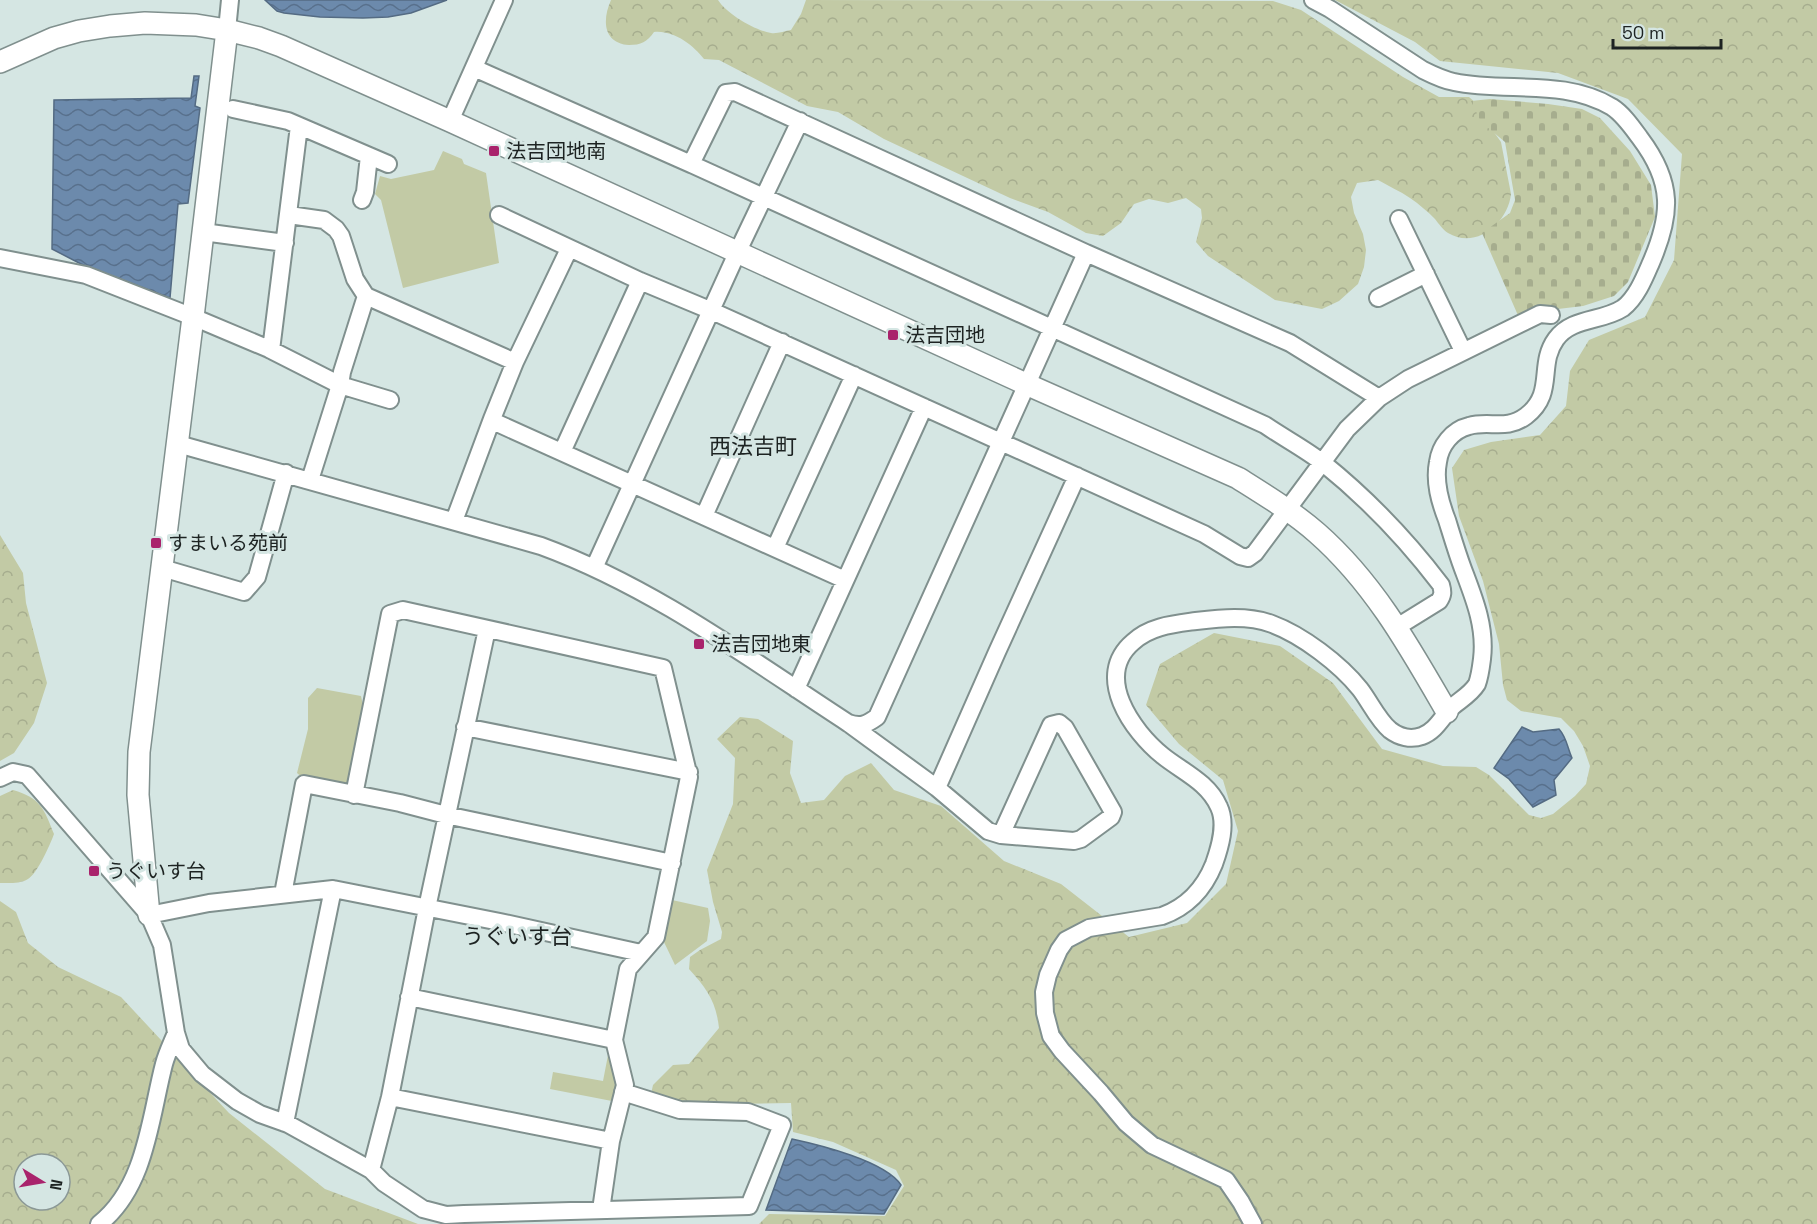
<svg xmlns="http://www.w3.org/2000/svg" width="1817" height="1224" font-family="'Space Grotesk','Noto Sans JP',sans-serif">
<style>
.green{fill:#c2caa5}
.forest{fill:url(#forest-crowns);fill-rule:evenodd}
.cemetery{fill:url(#cemetery-stones)}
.water{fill:url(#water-waves);stroke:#546b83;stroke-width:1.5}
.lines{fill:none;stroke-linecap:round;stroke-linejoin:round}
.minor-casing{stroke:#80908e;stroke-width:20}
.tertiary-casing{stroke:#80908e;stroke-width:24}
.minor{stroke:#fff;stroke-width:16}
.tertiary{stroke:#fff;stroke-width:21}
.poi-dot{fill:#a9236c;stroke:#d5e6e3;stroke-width:2}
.labels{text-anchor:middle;stroke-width:6;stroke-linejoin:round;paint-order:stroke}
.poi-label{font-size:20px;fill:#1d2322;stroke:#d5e6e3;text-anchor:start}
.quarter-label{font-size:22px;fill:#1d2322;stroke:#d5e6e3}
</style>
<defs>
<pattern id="forest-crowns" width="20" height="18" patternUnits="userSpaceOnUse" patternTransform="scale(1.5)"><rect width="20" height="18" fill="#c2caa5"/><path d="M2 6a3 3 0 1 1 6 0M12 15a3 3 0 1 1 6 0" fill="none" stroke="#a6ad8e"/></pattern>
<pattern id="cemetery-stones" width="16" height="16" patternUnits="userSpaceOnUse" patternTransform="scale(1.5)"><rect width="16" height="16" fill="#c2caa5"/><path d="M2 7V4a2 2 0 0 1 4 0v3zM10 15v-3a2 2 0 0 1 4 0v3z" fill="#a6ad8e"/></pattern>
<pattern id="water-waves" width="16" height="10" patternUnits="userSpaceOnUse" patternTransform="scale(1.5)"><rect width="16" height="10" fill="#6c8aac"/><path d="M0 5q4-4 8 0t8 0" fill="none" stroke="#58708c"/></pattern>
</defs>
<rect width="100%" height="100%" fill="#d5e6e3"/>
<path class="green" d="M 443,151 L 462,159 L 464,164 L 486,173 L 499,263 L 403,288 L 381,200 L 375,194 L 380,176 L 391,179 L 434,170 Z
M 317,688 L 361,696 L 364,710 L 351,782 L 346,787 L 304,779 L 297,773 L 308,729 L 308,698 Z
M 672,900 L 708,908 L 710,921 L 707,941 L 675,965 L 663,940 Z
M 610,1045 L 622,1084 L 617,1102 L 550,1089 L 553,1072 L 603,1081 Z"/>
<path class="forest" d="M 611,0 L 718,0 C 727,14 754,30 771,33 C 777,34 785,31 791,30 L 801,14 L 806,0 L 1273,1 L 1301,10 L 1403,77 L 1439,97 L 1469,97 L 1478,105 L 1484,118 L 1501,142 L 1511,194 C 1508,223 1476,250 1448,233 C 1443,230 1439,224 1435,219 C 1428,212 1419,204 1410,198 C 1400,191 1388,186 1378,180 L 1357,183 L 1351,197 L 1354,213 L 1363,234 L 1366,250 L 1364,267 L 1358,284 L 1339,301 L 1322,309 L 1275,300 L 1208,256 L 1196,242 L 1202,218 L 1201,209 L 1186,198 L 1168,203 L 1149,199 L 1134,204 L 1121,223 L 1103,236 L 1086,233 L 1048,212 L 1010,198 L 884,139 L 838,112 L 807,106 L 719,60 L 704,59 C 693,45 674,30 654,32 C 647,42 641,45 629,45 C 603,43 602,20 611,0 Z
M 1335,0 L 1817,0 L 1817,1224 L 759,1224 L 769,1214 L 885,1216 L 904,1186 L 896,1170 L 833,1142 L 793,1132 L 791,1103 L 678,1105 L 651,1094 L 653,1085 L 673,1065 L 689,1064 L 719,1028 C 716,1001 707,989 689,969 L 690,957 L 700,950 L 721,939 L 722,932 L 713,902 L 707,870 L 733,804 L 735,758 L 717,739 L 740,717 L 758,719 L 793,741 L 790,773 L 801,803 L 824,800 L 845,776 L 871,763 L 894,790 L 941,806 L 1004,861 L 1061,884 L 1129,937 L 1187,923 L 1226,884 L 1238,831 L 1223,780 L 1179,744 L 1146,705 L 1160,664 L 1214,633 L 1280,646 L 1333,683 L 1382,749 L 1443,766 L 1476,767 L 1489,775 L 1529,815 L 1541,818 L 1553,814 L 1575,796 L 1586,784 L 1590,766 L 1583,746 L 1574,731 L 1561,718 L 1521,711 L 1507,700 L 1503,685 L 1499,644 L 1483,581 L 1459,516 L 1452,468 L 1464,450 L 1491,442 L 1540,435 L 1566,406 L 1570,371 L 1589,340 L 1645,317 L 1674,260 L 1682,154 L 1628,99 L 1558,73 L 1440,61 L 1415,42 Z
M 0,535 L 23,573 L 26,603 L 47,683 L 34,723 L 14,753 L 0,761 Z
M 13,790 C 41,798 44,809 54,834 C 50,845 37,874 28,879 C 20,884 8,883 0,883 L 0,796 Z
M 0,901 L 16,912 L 28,943 L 58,967 L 121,997 L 229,1113 L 325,1189 L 418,1224 L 0,1224 ZM 24,1164 L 60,1164 L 60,1200 L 24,1200 Z"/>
<path class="cemetery" d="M 1490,99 L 1548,104 L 1582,109 L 1600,118 L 1630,151 L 1651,185 L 1655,217 L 1628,282 L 1614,296 L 1583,306 L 1558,309 L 1520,320 L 1482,233 L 1510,213 L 1515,200 L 1505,142 L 1481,122 L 1471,101 Z"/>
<path class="water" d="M 265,0 L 447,0 L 411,13 L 388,17 L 363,18 L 320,17 L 284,13 L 277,11 Z
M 194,76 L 199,76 L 195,106 L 200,108 L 188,203 L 178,204 L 170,298 L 81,264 L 52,249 L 54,100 L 191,98 Z
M 1522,727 L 1533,732 L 1559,729 C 1567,738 1567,747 1572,758 L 1554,780 L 1556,795 L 1533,807 L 1509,779 L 1494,768 Z
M 792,1139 C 820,1145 885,1161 901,1185 L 884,1214 L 766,1210 Z"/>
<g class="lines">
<defs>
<path id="minor" d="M 227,30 L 230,0
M 474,68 L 691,164 L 726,93 L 735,92 L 1086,253
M 233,109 L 288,121 L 388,164
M 450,121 L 504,0
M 691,164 L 1265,425 C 1284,438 1305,449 1323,463 C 1369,500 1406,539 1441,585 C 1443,592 1443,595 1439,601 L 1397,627
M 362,200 L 365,192 L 369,156
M 289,215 L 324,220 L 336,229 L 341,236 L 355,279 L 366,296 L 515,362
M 499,215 L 640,281 L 712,311 L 1204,534 L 1240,556 L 1248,558 L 1255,553 L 1347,429 L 1379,398 L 1408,379 L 1540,314 L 1551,315
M 1399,219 L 1463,351
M 203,232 L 285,243
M 569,249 L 515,362 L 492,419 L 497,423 L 845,580
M 0,258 L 86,275 L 193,317 L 269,349 L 340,385 L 310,480
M 366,296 L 342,372 L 340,385 L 390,400
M 1378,298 L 1426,274
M 271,350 L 299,126
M 178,444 L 541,546 C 653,587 748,658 848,723 C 861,727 866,725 877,717 L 1086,253 L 1290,343 L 1379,398
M 562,452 L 640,281
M 704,516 L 782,342
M 454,521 L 492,419
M 775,548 L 854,375
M 162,568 L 244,592 L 257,577 L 286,473
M 594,568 L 738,251 L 800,121
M 796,689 L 924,407
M 848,723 L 937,788
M 465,727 L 689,772
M 0,778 L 13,772 L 27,775 L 149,915 L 162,945 L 176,1033 L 181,1049 L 202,1074 L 237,1101 L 260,1114 L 288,1124 L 371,1170 L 384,1183 L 423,1209 L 446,1215 L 464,1214 L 749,1206 L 782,1125 L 748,1112 L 680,1110 L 623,1092
M 354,795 L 390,614 L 403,610 L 663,668 L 689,777 L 656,937 L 628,969 L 614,1040 L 625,1085 L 611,1141 L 601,1210
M 1001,835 L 1051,725 L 1059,723 L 1065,728 L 1113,812 L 1111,817 L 1081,839 L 1074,841 L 1001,835 L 988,831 L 937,788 L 997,652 L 1077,476
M 283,894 L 304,784 L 400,803 L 446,815 L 672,863
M 149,915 L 209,903 L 333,889 L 500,922 L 641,953
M 409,997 L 614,1040
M 390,1097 L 611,1141
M 285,1123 L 333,889
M 371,1170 L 390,1097 L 427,908 L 487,629
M 99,1224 C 146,1187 150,1118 164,1064 C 167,1053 172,1043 176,1033
M 1253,1224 L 1241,1202 L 1226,1180 L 1152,1145 L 1126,1123 L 1101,1093 L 1062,1051 L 1051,1036 L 1045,1013 L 1044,992 L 1048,975 L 1059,950 L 1066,940 L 1089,928 L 1162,916 C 1187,907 1204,889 1214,864 C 1220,847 1227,824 1219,807 C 1208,782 1183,772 1163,756 C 1132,731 1093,676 1133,642 C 1150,626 1174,624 1196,621 C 1221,618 1248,615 1272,624 C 1302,635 1340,664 1360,689 C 1370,702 1378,720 1390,730 C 1399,737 1411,740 1422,736 C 1436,731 1442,717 1452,707 C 1460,700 1471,694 1477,684 C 1480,676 1481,667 1482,659 C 1486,627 1474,598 1463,569 C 1457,553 1452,536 1447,520 C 1440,502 1434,482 1438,462 C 1440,446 1452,430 1469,426 C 1490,420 1506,431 1526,416 C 1556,393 1537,365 1556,339 C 1572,317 1602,322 1623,308 C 1636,298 1644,279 1650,265 C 1672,215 1674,183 1640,138 C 1632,127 1623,114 1612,107 C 1564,78 1506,93 1454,82 C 1443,80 1433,75 1423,70 L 1330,9 L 1313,0"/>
<path id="tertiary" d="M 0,62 L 54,38 L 79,31 L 110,26 L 145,23 L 196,25 L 227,30 L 259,38 L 281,46 L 450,121 L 1026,384 L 1238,478 C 1265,495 1293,512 1317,533 C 1374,583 1410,648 1447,712
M 149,915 L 138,795 L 139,752 L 193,317 L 227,30"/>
</defs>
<use href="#minor" class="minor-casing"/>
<use href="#tertiary" class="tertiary-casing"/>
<use href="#minor" class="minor"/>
<use href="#tertiary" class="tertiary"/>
</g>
<g class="poi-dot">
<rect x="488" y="145" width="12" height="12" rx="3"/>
<rect x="887" y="329" width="12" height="12" rx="3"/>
<rect x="150" y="537" width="12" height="12" rx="3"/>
<rect x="693" y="638" width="12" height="12" rx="3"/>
<rect x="88" y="865" width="12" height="12" rx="3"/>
</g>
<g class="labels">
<g class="poi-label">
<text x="506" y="158">法吉団地南</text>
<text x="905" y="342">法吉団地</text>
<text x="168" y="550">すまいる苑前</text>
<text x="711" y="651">法吉団地東</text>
<text x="106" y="878">うぐいす台</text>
</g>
<g class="quarter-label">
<text x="753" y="454">西法吉町</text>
<text x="517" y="944">うぐいす台</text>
</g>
</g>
<g transform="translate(42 1182) rotate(101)"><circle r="28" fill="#d5e6e3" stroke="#8b9896" stroke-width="1.5"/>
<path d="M0-4.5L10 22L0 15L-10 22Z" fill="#a9236c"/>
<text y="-9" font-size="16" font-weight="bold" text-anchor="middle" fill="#1d2322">N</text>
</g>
<path d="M1613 39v9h108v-9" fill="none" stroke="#1d2322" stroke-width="3"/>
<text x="1622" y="39" font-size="18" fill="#1d2322" stroke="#d5e6e3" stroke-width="4.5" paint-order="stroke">50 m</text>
</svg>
